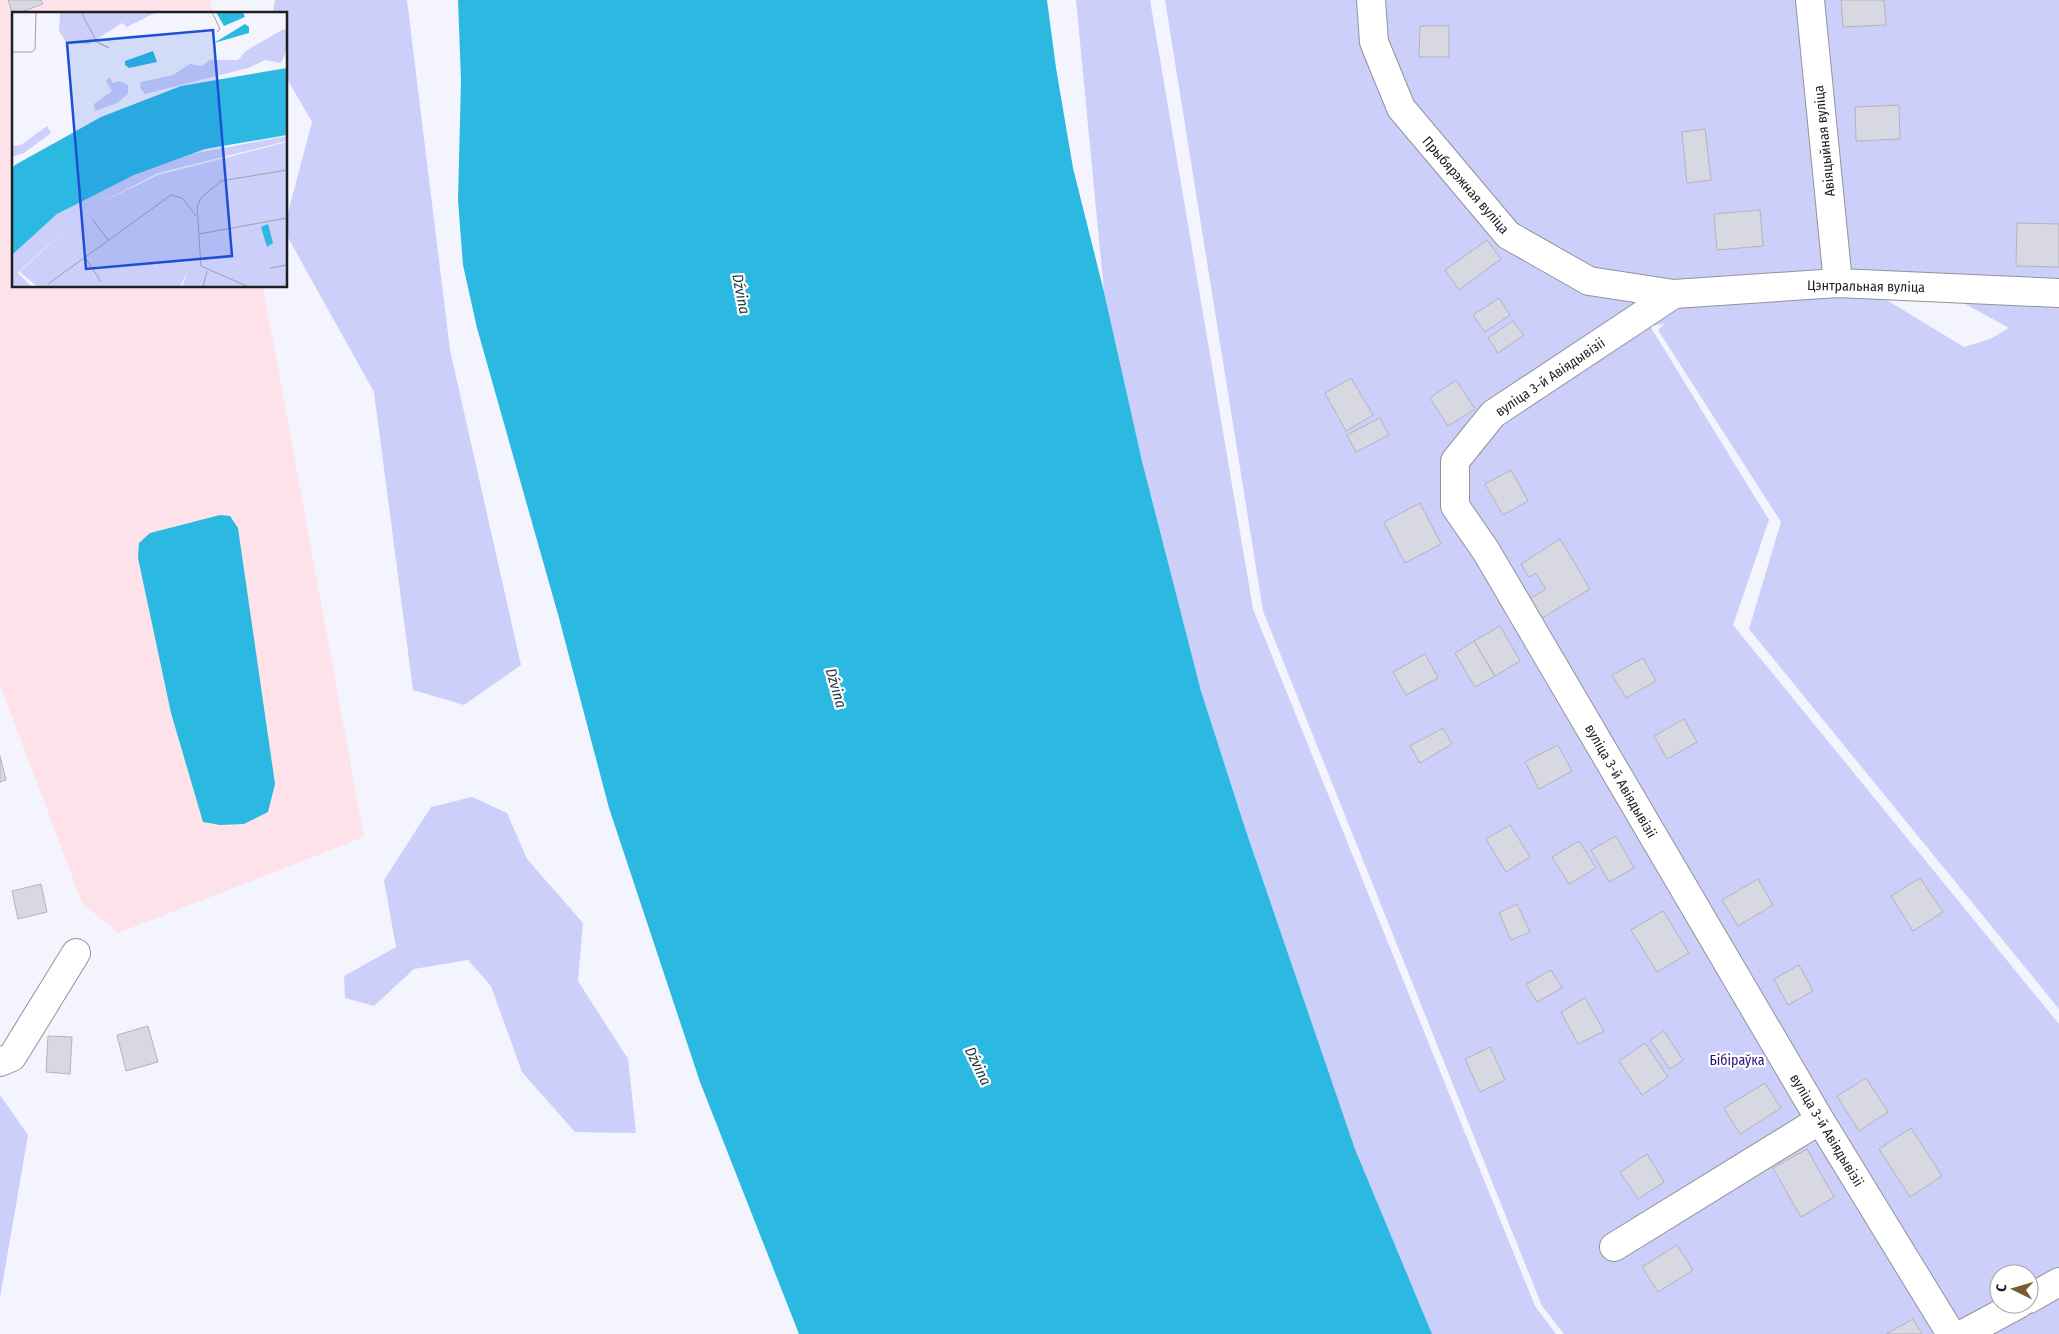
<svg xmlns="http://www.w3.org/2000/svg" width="2059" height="1334" font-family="'Fira Sans Condensed',sans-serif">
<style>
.industrial{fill:#fde3e9}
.green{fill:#cccff9;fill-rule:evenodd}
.water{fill:#2bb9e2}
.building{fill:#d7d8e2;stroke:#b3b3bc}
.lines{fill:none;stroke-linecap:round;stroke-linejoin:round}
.minor-casing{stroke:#92939c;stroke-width:30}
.minor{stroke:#fff;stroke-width:28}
.labels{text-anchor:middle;stroke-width:4.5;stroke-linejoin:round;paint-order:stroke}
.street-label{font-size:14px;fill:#1f1f23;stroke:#fff}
.park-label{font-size:14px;fill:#2a1379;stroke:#fff}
.water-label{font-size:15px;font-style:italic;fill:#1e343c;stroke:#fff}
.inset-road{fill:none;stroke:#9e9fa6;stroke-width:1}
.view{fill:#1d4ed8;fill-opacity:0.15;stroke:#1d4ed8;stroke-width:2.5}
.inset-edge{fill:none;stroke:#1f1f23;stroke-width:2.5}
</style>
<rect width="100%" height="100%" fill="#f3f4fd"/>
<path class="industrial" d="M 0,0 L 210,0 L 213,14 L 14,14 L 14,286 L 263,286 L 364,837 L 118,933 L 82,903 L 0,685 Z"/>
<path class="green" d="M 275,0 L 407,0 L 450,350 L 521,665 L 464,705 L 413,690 L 374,392 L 286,234 L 286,220 L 312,122 L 286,77 L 286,14 L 273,14 Z
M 1076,0 L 1150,0 L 1253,609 L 1535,1306 L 1556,1334 L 1432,1334 L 1355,1149 L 1246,831 L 1201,691 L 1142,461 L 1104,292 Z
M 1165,0 L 2059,0 L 2059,1009 L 1749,629 L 1781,522 L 1658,330 L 1664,324 L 1650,326 L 1769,520 L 1733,625 L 2059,1024 L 2059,1334 L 1564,1334 L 1542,1306 L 1263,611 ZM 1942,291 L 2009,328 L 1990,339 L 1964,347 L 1885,299 ZM 1999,1274 L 2029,1274 L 2029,1304 L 1999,1304 Z
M 472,797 L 507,813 L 527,859 L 583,923 L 578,981 L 628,1059 L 636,1133 L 575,1132 L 522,1072 L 491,986 L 468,960 L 414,969 L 374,1006 L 345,998 L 344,976 L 396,947 L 384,880 L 431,807 Z
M 0,1095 L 28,1135 L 0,1298 Z"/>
<path class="water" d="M 458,0 L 1047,0 L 1056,68 L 1073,168 L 1104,292 L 1142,461 L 1201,691 L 1246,831 L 1355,1149 L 1432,1334 L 799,1334 L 700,1082 L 609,808 L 559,618 L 477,328 L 463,265 L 458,200 L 461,80 Z
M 220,515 L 230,516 L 238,528 L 275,784 L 268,812 L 244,824 L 220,825 L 203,822 L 171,713 L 138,558 L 139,543 L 150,533 Z"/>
<path class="building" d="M 8,0 L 41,0 L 43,4 L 13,15 Z
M 1841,0 L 1884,0 L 1886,25 L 1843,27 Z
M 1420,26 L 1449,26 L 1449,57 L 1419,57 Z
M 1899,105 L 1900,139 L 1856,141 L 1855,107 Z
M 1705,129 L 1711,180 L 1687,183 L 1682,132 Z
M 1760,210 L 1763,246 L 1717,250 L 1714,214 Z
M 2017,223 L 2059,224 L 2059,267 L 2016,266 Z
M 1487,240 L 1501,259 L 1459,290 L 1445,270 Z
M 1499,298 L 1510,315 L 1485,332 L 1473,315 Z
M 1513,321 L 1524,335 L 1498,353 L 1488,338 Z
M 1351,378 L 1373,415 L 1346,431 L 1325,393 Z
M 1456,380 L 1475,409 L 1448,426 L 1430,398 Z
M 1380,418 L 1389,435 L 1356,452 L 1347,435 Z
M 1511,470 L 1528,501 L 1503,515 L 1485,484 Z
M 1420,503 L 1441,544 L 1405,563 L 1384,522 Z
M 1560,539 L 1590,589 L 1542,618 L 1530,599 L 1546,589 L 1536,573 L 1529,577 L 1521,564 Z
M 1500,626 L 1520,661 L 1495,676 L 1474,641 Z
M 1474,641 L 1495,676 L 1475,687 L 1455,653 Z
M 1425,654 L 1438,678 L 1406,695 L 1393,672 Z
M 1643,658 L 1656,681 L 1626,698 L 1612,675 Z
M 1684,719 L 1697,742 L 1667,759 L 1654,736 Z
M 1443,728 L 1452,744 L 1420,763 L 1410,746 Z
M 1558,745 L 1572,771 L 1539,789 L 1525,762 Z
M 0,756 L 6,780 L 0,782 Z
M 1510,825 L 1530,857 L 1506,872 L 1486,839 Z
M 1616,836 L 1634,868 L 1609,882 L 1591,850 Z
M 1579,841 L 1596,868 L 1569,884 L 1552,857 Z
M 1920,878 L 1943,912 L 1913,931 L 1891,896 Z
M 1758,879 L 1773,905 L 1738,926 L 1722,900 Z
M 41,884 L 47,912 L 18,919 L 12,891 Z
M 1517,904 L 1530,932 L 1511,940 L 1499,913 Z
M 1663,911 L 1689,953 L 1657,972 L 1631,930 Z
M 1799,965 L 1813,991 L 1788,1005 L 1774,979 Z
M 1551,970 L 1562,988 L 1537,1002 L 1526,984 Z
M 1585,998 L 1604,1031 L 1578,1044 L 1561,1012 Z
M 148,1026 L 158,1062 L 126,1071 L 117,1035 Z
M 1664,1031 L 1683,1060 L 1670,1069 L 1650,1040 Z
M 48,1036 L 72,1037 L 70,1074 L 46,1072 Z
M 1645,1043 L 1668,1077 L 1642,1095 L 1619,1061 Z
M 1490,1047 L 1505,1080 L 1480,1092 L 1465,1059 Z
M 1866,1078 L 1888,1112 L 1859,1131 L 1837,1096 Z
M 1765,1083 L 1781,1108 L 1740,1134 L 1724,1108 Z
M 1911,1128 L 1942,1176 L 1910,1197 L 1879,1149 Z
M 1807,1149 L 1834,1197 L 1801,1217 L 1773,1168 Z
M 1647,1154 L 1664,1182 L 1638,1199 L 1620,1172 Z
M 1677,1245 L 1693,1270 L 1658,1292 L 1642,1267 Z
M 1913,1319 L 1922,1334 L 1886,1334 Z"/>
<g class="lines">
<defs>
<path id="minor" d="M 1371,0 L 1374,42 L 1401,108 L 1508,235 L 1589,281 L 1674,294 L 1838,283 L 2059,293
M 1810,0 L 1838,283
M 1674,294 L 1493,414 L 1455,461 L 1455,506 L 1486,551 L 1820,1120 L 1951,1334
M 0,1062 L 12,1057 L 76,953
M 1614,1247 L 1820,1120
M 2029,1299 L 2059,1282
M 1963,1334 L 2019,1304"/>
</defs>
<use href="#minor" class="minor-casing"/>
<use href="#minor" class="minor"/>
</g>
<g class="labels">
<g class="street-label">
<text transform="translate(1824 141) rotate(-96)" y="5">Авіяцыйная вуліца</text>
<text transform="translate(1466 185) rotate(49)" y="5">Прыбярэжная вуліца</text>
<text transform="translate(1866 286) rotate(1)" y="5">Цэнтральная вуліца</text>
<text transform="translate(1550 377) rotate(-34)" y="5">вуліца 3-й Авіядывізіі</text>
<text transform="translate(1621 781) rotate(60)" y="5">вуліца 3-й Авіядывізіі</text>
<text transform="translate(1827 1130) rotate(59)" y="5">вуліца 3-й Авіядывізіі</text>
</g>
<g class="park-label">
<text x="1737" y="1065">Бібіраўка</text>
</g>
<g class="water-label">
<text transform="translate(741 294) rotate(79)" y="5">Dźvina</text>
<text transform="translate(836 688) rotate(74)" y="5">Dźvina</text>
<text transform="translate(978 1066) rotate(64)" y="5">Dźvina</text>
</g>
</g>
<g transform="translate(12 12)">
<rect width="275" height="275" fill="#f3f4fd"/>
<path d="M 48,0 L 145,0 L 115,15 L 110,11 L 77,32 L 54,30 L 47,19 ZM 272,17 L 275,20 L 275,38 L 269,51 L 253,48 L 236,56 L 133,82 L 128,76 L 129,70 L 161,63 L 178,52 L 190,54 L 198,48 L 226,48 L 235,38 ZM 97,65 L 101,71 L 108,69 L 116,73 L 116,82 L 105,91 L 83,99 L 82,92 L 100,79 L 94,69 ZM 35,114 L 39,121 L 12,141 L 0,145 L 0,134 L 9,133 ZM 275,124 L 275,129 L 146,161 L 82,194 L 146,163 L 275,130 L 275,275 L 170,275 L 176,259 L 168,275 L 26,275 L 8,260 L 69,202 L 6,261 L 20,275 L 0,275 L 0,243 L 45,202 L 68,188 L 136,157 L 179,142 Z" fill="#cccff9"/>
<path d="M 204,0 L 231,0 L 233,5 L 212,14 ZM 233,12 L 237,15 L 237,21 L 202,31 ZM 141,39 L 145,50 L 117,56 L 113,53 L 113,49 ZM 275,56 L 275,123 L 193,137 L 122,163 L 45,202 L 0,243 L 0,156 L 3,153 L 89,105 L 169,74 ZM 256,212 L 261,231 L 255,235 L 249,215 Z" fill="#2bb9e2"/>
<path class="inset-road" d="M 69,0 L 85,30 L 97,36M 200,0 L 208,17 L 205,20M 0,40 L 20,40 L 23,37 L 24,0M 80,207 L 96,228M 187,222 L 275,206M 73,245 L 89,270M 258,256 L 275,253M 36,272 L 159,183 L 170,186 L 184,204M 191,275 L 195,259M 237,275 L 189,254 L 185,195 L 189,186 L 209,169 L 275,158"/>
<path class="view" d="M 201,18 L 220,244 L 74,257 L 55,31 Z"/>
<rect width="275" height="275" class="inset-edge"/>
</g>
<g transform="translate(2014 1289) rotate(275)"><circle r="24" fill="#ffffff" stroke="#a5a5a7"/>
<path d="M0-4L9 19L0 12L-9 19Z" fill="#795b2f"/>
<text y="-8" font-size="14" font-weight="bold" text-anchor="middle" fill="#1f1f23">С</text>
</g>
</svg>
